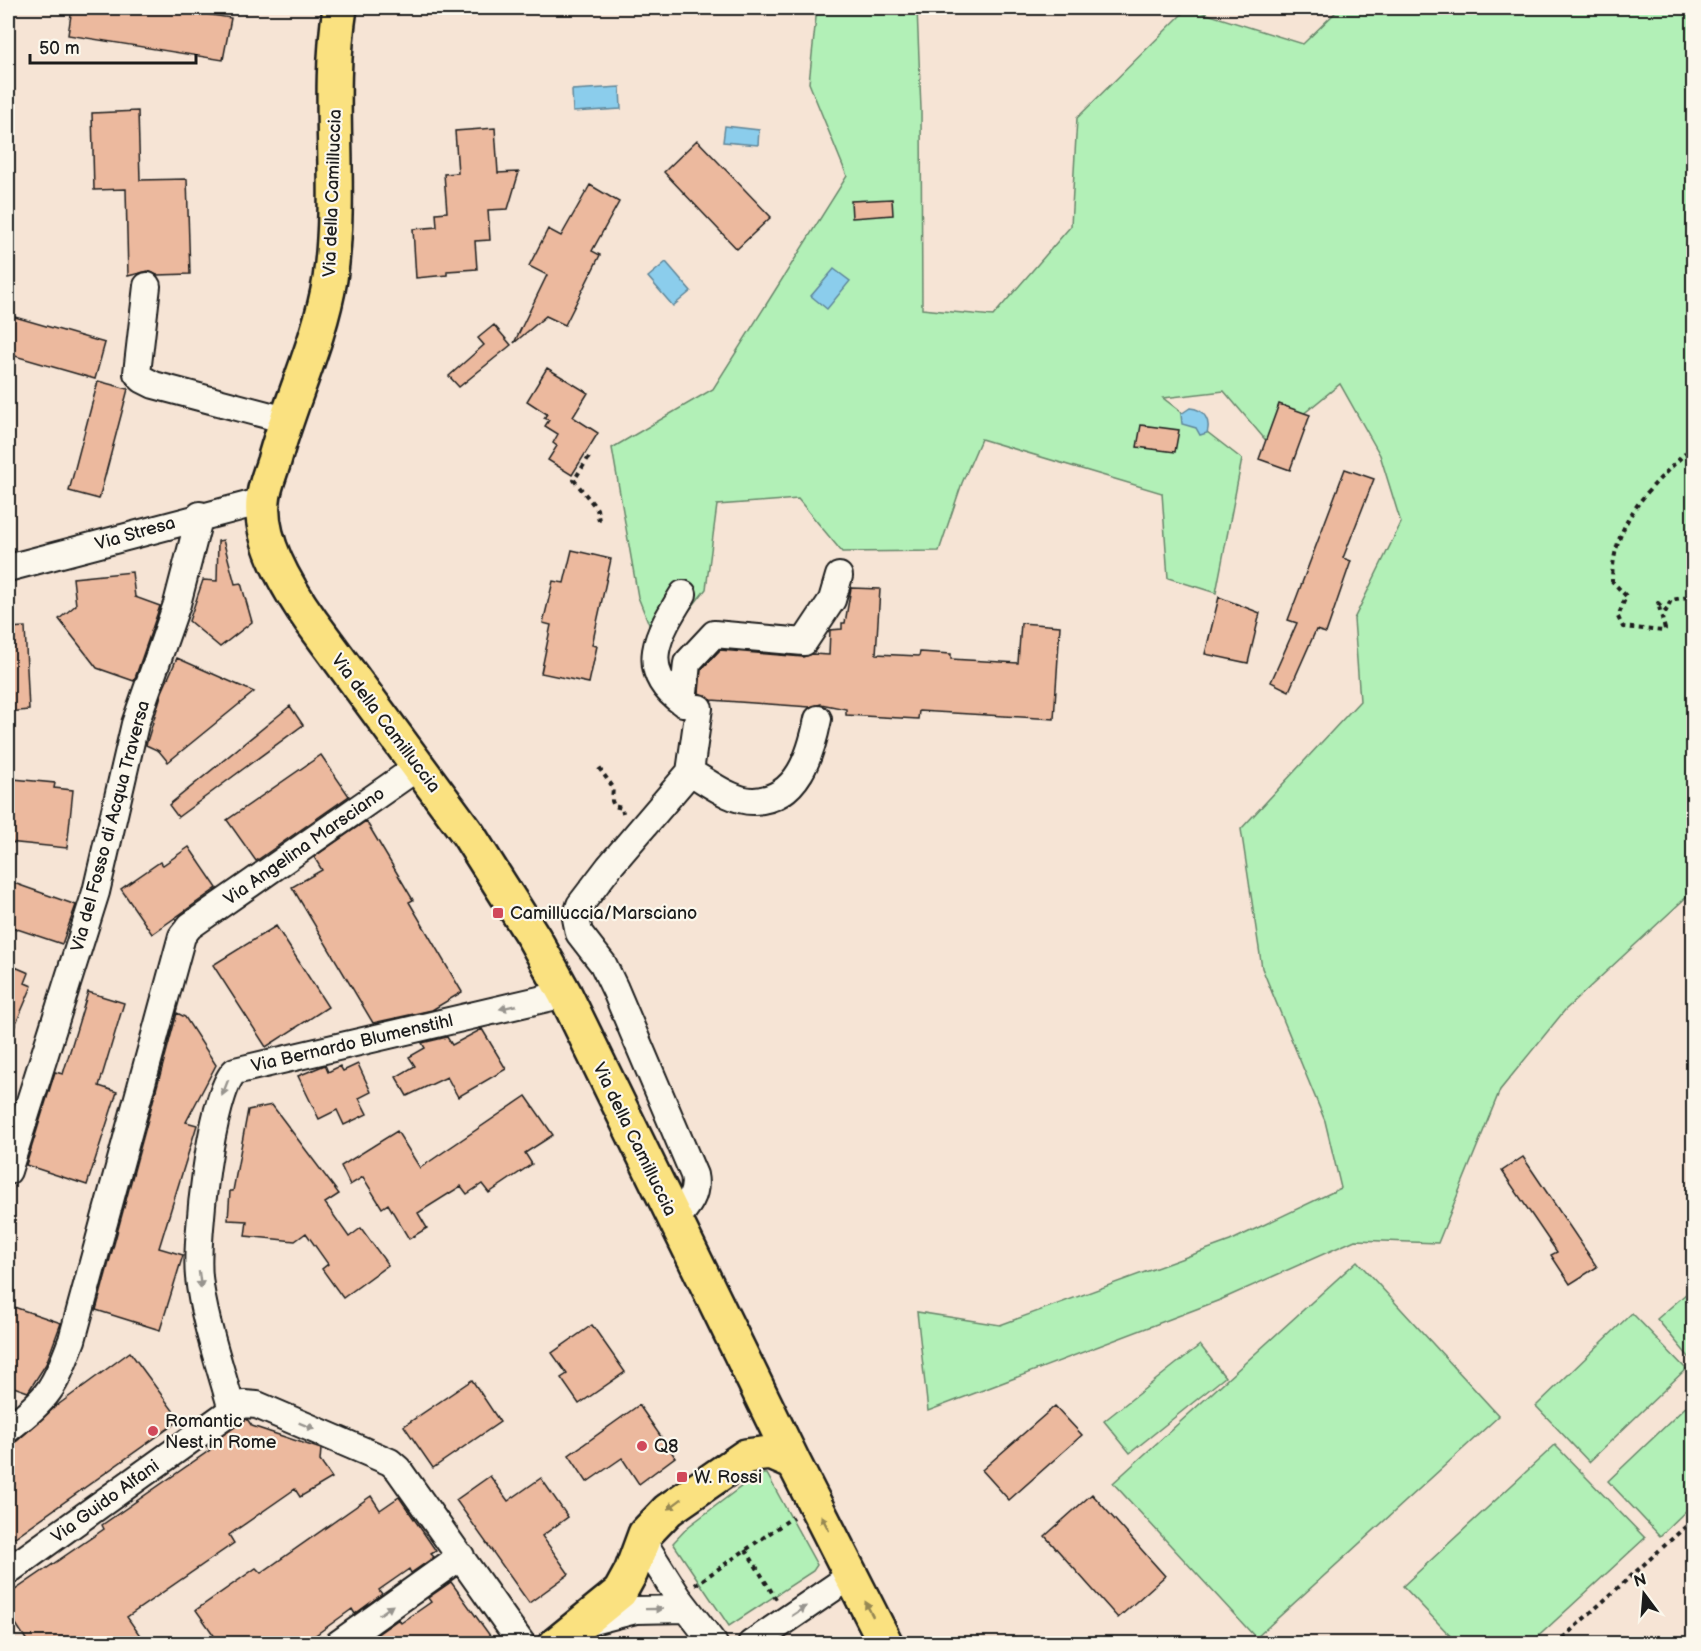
<svg xmlns="http://www.w3.org/2000/svg" width="1701" height="1651" font-family="'Balsamiq Sans',sans-serif">
<style>
.green{fill:#b2f0b7;stroke:#67866a;stroke-width:1.5}
.water{fill:#8bcdec;stroke:#5f8699;stroke-width:1.5}
.building{fill:#ecb99e;stroke:#1c1c1c;stroke-width:1.5}
.lines{fill:none;stroke-linecap:round;stroke-linejoin:round}
.minor-casing{stroke:#1c1c1c;stroke-width:30}
.major-casing{stroke:#1c1c1c;stroke-width:38}
.path{stroke:#1c1c1c;stroke-width:4;stroke-dasharray:4.5 4.5;stroke-linecap:butt}
.minor{stroke:#fbf7ec;stroke-width:26}
.major{stroke:#fae180;stroke-width:33}
.oneway{fill:#97948e}
.oneway2{fill:#968853}
.poi-dot{fill:#d1495b;stroke:#fbf7ec;stroke-width:2}
.labels{text-anchor:middle;stroke-width:4.5;stroke-linejoin:round;paint-order:stroke}
.street-label{font-size:18px;fill:#1c1c1c;stroke:#fbf7ec}
.poi-label{font-size:18px;fill:#1c1c1c;stroke:#fbf7ec;text-anchor:start}
</style>
<rect width="100%" height="100%" fill="#f6e4d5"/>
<filter id="ink" filterUnits="userSpaceOnUse"><feTurbulence type="fractalNoise" baseFrequency=".0167" numOctaves="2"/><feDisplacementMap in="SourceGraphic" scale="12" xChannelSelector="R" yChannelSelector="G"/><feConvolveMatrix kernelMatrix="1 2 1 2 8 2 1 2 1" color-interpolation-filters="sRGB"/></filter>
<g filter="url(#ink)">
<path class="green" d="M 817,8 L 917,8 L 921,109 L 922,309 L 993,316 L 1071,226 L 1077,118 L 1188,8 L 1303,44 L 1340,8 L 1693,8 L 1693,891 L 1565,1010 L 1500,1090 L 1438,1243 L 1355,1240 L 1220,1300 L 928,1411 L 917,1312 L 1000,1325 L 1230,1241 L 1341,1188 L 1325,1121 L 1262,968 L 1241,829 L 1360,701 L 1354,619 L 1401,523 L 1380,455 L 1340,384 L 1268,443 L 1224,391 L 1163,398 L 1242,459 L 1216,593 L 1168,578 L 1162,493 L 981,439 L 962,483 L 939,551 L 842,552 L 798,499 L 717,505 L 706,589 L 659,649 L 638,597 L 612,448 L 713,389 L 847,176 L 809,83 Z
M 1357,1261 L 1499,1416 L 1256,1638 L 1113,1483 Z
M 1693,1288 L 1693,1362 L 1657,1319 Z
M 1632,1313 L 1686,1369 L 1589,1462 L 1536,1406 Z
M 1200,1345 L 1225,1377 L 1130,1453 L 1104,1421 Z
M 1693,1400 L 1693,1504 L 1660,1536 L 1608,1481 Z
M 1555,1445 L 1645,1538 L 1531,1643 L 1457,1643 L 1403,1586 Z
M 758,1474 L 767,1474 L 817,1565 L 813,1571 L 729,1626 L 673,1543 L 689,1526 Z"/>
<path class="water" d="M 620,87 L 621,109 L 573,112 L 572,90 Z
M 725,126 L 759,130 L 758,145 L 723,142 Z
M 666,262 L 691,291 L 673,306 L 648,277 Z
M 834,269 L 850,281 L 827,309 L 811,296 Z
M 1190,408 C 1204,409 1211,421 1207,433 L 1200,435 L 1196,428 L 1182,424 L 1181,414 Z"/>
<path class="building" d="M 72,8 L 167,8 L 231,18 L 223,60 L 68,35 Z
M 138,111 L 140,180 L 187,179 L 190,274 L 157,275 L 148,271 L 128,276 L 126,189 L 94,190 L 92,113 Z
M 495,128 L 498,173 L 519,172 L 508,209 L 488,210 L 490,240 L 475,241 L 477,269 L 447,271 L 447,275 L 416,278 L 413,229 L 437,227 L 436,213 L 447,212 L 444,174 L 458,173 L 455,131 Z
M 697,140 L 771,217 L 737,249 L 664,172 Z
M 590,185 L 619,202 L 592,251 L 600,255 L 565,325 L 546,316 L 514,343 L 547,275 L 529,266 L 548,229 L 561,236 Z
M 892,199 L 893,215 L 852,218 L 851,201 Z
M 8,315 L 105,343 L 95,379 L 8,354 Z
M 494,325 L 511,345 L 459,387 L 449,376 L 484,345 L 478,338 Z
M 547,368 L 588,393 L 573,417 L 598,433 L 572,475 L 548,460 L 557,446 L 553,443 L 558,434 L 545,426 L 549,420 L 544,418 L 547,414 L 527,401 Z
M 98,381 L 128,389 L 99,499 L 69,491 Z
M 1279,404 L 1310,415 L 1290,470 L 1259,459 Z
M 1141,425 L 1179,430 L 1175,452 L 1137,447 Z
M 1345,469 L 1374,479 L 1343,558 L 1351,561 L 1326,633 L 1316,630 L 1289,691 L 1271,682 L 1297,623 L 1288,620 Z
M 223,540 L 235,584 L 241,583 L 252,622 L 220,647 L 189,621 L 203,580 L 217,581 L 218,541 Z
M 572,550 L 611,559 L 592,645 L 597,646 L 589,683 L 541,673 L 551,625 L 543,623 L 553,581 L 564,583 Z
M 132,572 L 135,597 L 160,606 L 134,681 L 97,668 L 59,619 L 76,605 L 73,578 Z
M 851,588 L 880,589 L 876,654 L 919,656 L 920,652 L 951,654 L 951,659 L 1018,663 L 1021,623 L 1060,626 L 1054,719 L 919,711 L 918,719 L 846,715 L 846,709 L 821,704 L 810,707 L 711,700 L 699,693 L 701,670 L 720,650 L 803,657 L 812,654 L 829,655 L 830,630 L 842,629 L 842,623 L 845,623 Z
M 1219,597 L 1260,613 L 1248,663 L 1205,654 Z
M 25,627 L 29,710 L 8,712 L 8,628 Z
M 177,658 L 254,692 L 168,762 L 159,751 L 146,745 L 162,692 Z
M 290,706 L 303,725 L 178,817 L 169,805 Z
M 321,755 L 349,796 L 256,861 L 227,820 Z
M 13,779 L 55,783 L 54,788 L 73,790 L 67,848 L 8,842 L 8,796 L 11,797 Z
M 366,821 L 413,900 L 409,902 L 462,992 L 432,1010 L 373,1023 L 292,887 L 322,870 L 314,857 Z
M 189,847 L 217,888 L 152,934 L 121,889 L 160,862 L 163,865 Z
M 8,881 L 76,905 L 62,944 L 8,926 Z
M 276,926 L 328,1007 L 266,1047 L 213,965 Z
M 8,964 L 29,973 L 25,983 L 32,986 L 8,1042 Z
M 88,992 L 124,1003 L 99,1086 L 117,1092 L 87,1185 L 26,1165 L 55,1072 L 63,1074 Z
M 177,1013 L 185,1017 L 216,1065 L 186,1122 L 197,1125 L 159,1248 L 183,1255 L 160,1330 L 96,1310 Z
M 482,1029 L 506,1069 L 458,1097 L 447,1077 L 407,1096 L 396,1077 L 415,1066 L 409,1057 L 425,1048 L 422,1043 L 447,1037 L 452,1045 Z
M 358,1064 L 371,1092 L 359,1098 L 367,1114 L 344,1125 L 337,1110 L 319,1119 L 298,1076 L 325,1065 L 328,1072 L 340,1066 L 343,1071 Z
M 526,1096 L 553,1135 L 525,1153 L 532,1164 L 489,1193 L 482,1184 L 467,1194 L 461,1186 L 418,1213 L 427,1228 L 409,1239 L 388,1204 L 382,1208 L 363,1177 L 350,1185 L 341,1166 L 397,1131 L 420,1168 Z
M 272,1105 L 339,1194 L 325,1203 L 349,1237 L 361,1228 L 388,1265 L 343,1298 L 322,1269 L 328,1264 L 306,1233 L 295,1241 L 245,1236 L 247,1221 L 228,1220 L 230,1191 L 233,1191 L 248,1110 Z
M 1523,1157 L 1597,1267 L 1570,1284 L 1551,1255 L 1557,1252 L 1502,1171 Z
M 8,1305 L 61,1323 L 46,1364 L 28,1392 L 8,1385 Z
M 592,1325 L 625,1372 L 579,1404 L 561,1378 L 567,1374 L 552,1353 Z
M 130,1352 L 180,1420 L 8,1542 L 8,1444 L 17,1441 L 55,1407 Z
M 472,1380 L 500,1422 L 433,1468 L 404,1426 Z
M 639,1405 L 675,1457 L 639,1484 L 622,1458 L 587,1482 L 569,1455 Z
M 1055,1406 L 1082,1435 L 1009,1500 L 982,1470 Z
M 247,1419 L 252,1426 L 321,1449 L 320,1461 L 332,1478 L 300,1497 L 295,1489 L 229,1535 L 234,1543 L 127,1617 L 146,1644 L 29,1644 L 8,1612 L 8,1595 L 104,1529 L 102,1525 L 210,1450 L 207,1446 Z
M 490,1476 L 508,1501 L 541,1478 L 568,1517 L 542,1536 L 569,1574 L 529,1603 L 456,1500 Z
M 1092,1494 L 1165,1576 L 1118,1618 L 1045,1536 Z
M 371,1496 L 380,1510 L 399,1497 L 436,1551 L 431,1554 L 434,1557 L 411,1573 L 409,1569 L 379,1590 L 382,1594 L 355,1614 L 352,1609 L 303,1644 L 220,1644 L 196,1610 L 256,1568 L 261,1573 Z
M 451,1582 L 496,1644 L 376,1644 L 372,1638 L 399,1619 L 401,1623 L 431,1602 L 428,1598 Z"/>
<g class="lines">
<defs>
<path id="minor" d="M 147,286 L 137,373 L 142,379 L 154,385 L 286,420
M 8,568 L 263,501
M 683,594 C 658,634 636,670 683,703
M 683,703 L 687,663 L 714,634 L 804,642 L 832,600 L 839,576
M 690,772 C 708,782 733,802 754,801 C 798,799 811,754 818,719
M 8,1171 L 96,892 L 135,724 L 177,604 L 200,515
M 675,1220 C 688,1206 698,1194 694,1175 L 615,989 L 603,964 L 579,933 L 576,918 L 580,905 L 609,867 L 690,772 L 699,708
M 8,1429 C 50,1396 53,1390 72,1340 L 182,936 L 190,926 L 419,766
M 642,1540 L 678,1597 L 714,1644
M 8,1571 L 232,1410
M 589,1622 L 636,1610 L 686,1609
M 338,1644 L 461,1556
M 522,1644 L 398,1469 L 390,1462 L 257,1405 L 244,1404 L 232,1410 C 221,1369 203,1318 199,1277 C 195,1242 211,1092 235,1071 L 565,994
M 751,1644 L 852,1575"/>
<path id="major" d="M 340,8 C 326,97 343,189 330,279 C 320,341 290,401 274,461 C 270,474 264,487 263,501 C 259,541 289,590 311,621 L 468,834 L 534,938 L 565,994 L 794,1463 L 886,1644
M 556,1644 L 620,1592 L 631,1572 L 645,1534 L 668,1510 L 746,1456 L 771,1453 L 794,1463"/>
</defs>
<use href="#minor" class="minor-casing"/>
<use href="#major" class="major-casing"/>
<path class="path" d="M 1694,445 C 1652,486 1613,518 1612,581 L 1626,596 L 1618,617 L 1623,627 L 1663,631 L 1665,629 L 1658,603 L 1666,611 L 1671,600 L 1694,596
M 589,457 L 574,480 L 597,509 L 599,521
M 599,768 L 613,787 L 612,801 L 614,806 L 622,808 L 623,813
M 746,1550 L 776,1599
M 695,1585 L 793,1517
M 1556,1644 L 1694,1519"/>
<use href="#minor" class="minor"/>
<use href="#major" class="major"/>
</g>
<defs><path id="oneway-solid" d="M-6-.8H1V-3.2L6.5 0L1 3.2V.8H-6Z" transform="scale(1.5)"/></defs>
<g class="oneway">
<use href="#oneway-solid" transform="translate(508 1007) rotate(167)"/>
<use href="#oneway-solid" transform="translate(225 1088) rotate(111)"/>
<use href="#oneway-solid" transform="translate(200 1280) rotate(83)"/>
<use href="#oneway-solid" transform="translate(307 1426) rotate(22)"/>
<use href="#oneway-solid" transform="translate(654 1609) rotate(-1)"/>
<use href="#oneway-solid" transform="translate(386 1610) rotate(-35)"/>
<use href="#oneway-solid" transform="translate(799 1611) rotate(-34)"/>
</g>
<g class="oneway2">
<use href="#oneway-solid" transform="translate(675 1504) rotate(143)"/>
<use href="#oneway-solid" transform="translate(825 1523) rotate(-117)"/>
<use href="#oneway-solid" transform="translate(869 1609) rotate(-117)"/>
</g>
</g>
<g class="poi-dot">
<rect x="492" y="907" width="12" height="12" rx="3"/>
<circle cx="153" cy="1431" r="6"/>
<circle cx="642" cy="1446" r="6"/>
<rect x="676" y="1471" width="12" height="12" rx="3"/>
</g>
<g class="labels">
<g class="street-label">
<text transform="translate(332 193) rotate(-88)" y="6">Via della Camilluccia</text>
<text transform="translate(135 533) rotate(-16)" y="6">Via Stresa</text>
<text transform="translate(386 723) rotate(53)" y="6">Via della Camilluccia</text>
<text transform="translate(110 826) rotate(-75)" y="6">Via del Fosso di Acqua Traversa</text>
<text transform="translate(304 846) rotate(-35)" y="6">Via Angelina Marsciano</text>
<text transform="translate(352 1043) rotate(-13)" y="6">Via Bernardo Blumenstihl</text>
<text transform="translate(635 1139) rotate(64)" y="6">Via della Camilluccia</text>
<text transform="translate(105 1501) rotate(-36)" y="6">Via Guido Alfani</text>
</g>
<g class="poi-label">
<text x="510" y="919">Camilluccia/Marsciano</text>
<text x="165" y="1427">Romantic<tspan x="165" dy="21">Nest in Rome</tspan></text>
<text x="654" y="1452">Q8</text>
<text x="694" y="1483">W. Rossi</text>
</g>
</g>
<rect width="1701" height="1651" fill="none" stroke="#fbf7ec" stroke-width="30"/>
<rect x="15" y="15" width="1671" height="1621" fill="none" stroke="#1c1c1c" stroke-width="2" filter="url(#ink)"/>
<g transform="translate(1644 1594) rotate(344)" stroke="#fbf7ec" stroke-width="4.5" paint-order="stroke">
<path d="M0-4.5L10 22L0 15L-10 22Z" fill="#1c1c1c"/>
<text y="-9" font-size="16" font-weight="bold" text-anchor="middle" fill="#1c1c1c">N</text>
</g>
<path d="M30 54v9h166v-9" fill="none" stroke="#1c1c1c" stroke-width="3"/>
<text x="39" y="54" font-size="18" fill="#1c1c1c" stroke="#fbf7ec" stroke-width="4.5" paint-order="stroke">50 m</text>
</svg>
